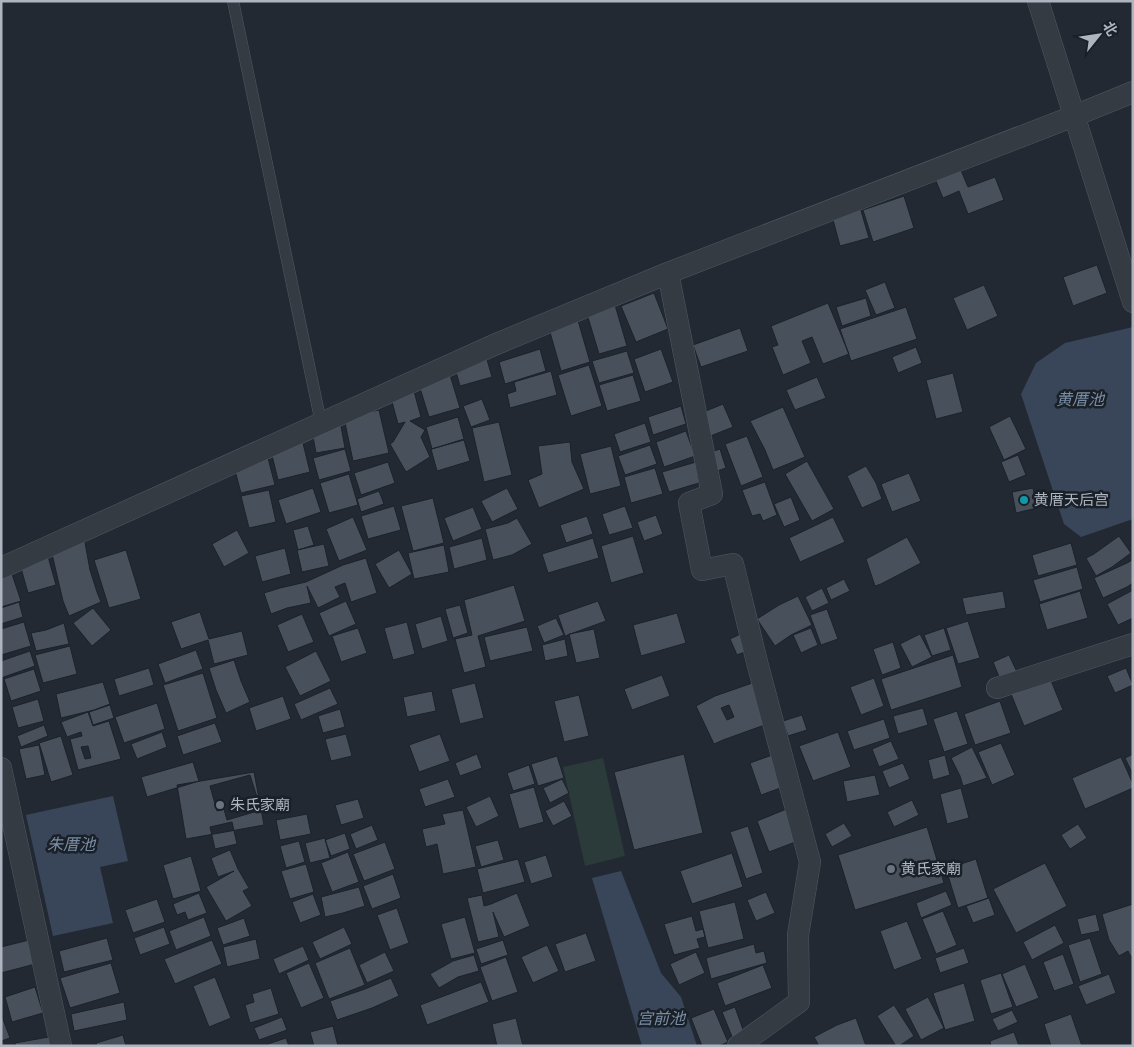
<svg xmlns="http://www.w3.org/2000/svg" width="1134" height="1047" font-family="Montserrat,'Noto Sans SC',sans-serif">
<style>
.green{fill:#2a3b3a}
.water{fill:#39465a}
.building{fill:#48505c;stroke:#1c222a;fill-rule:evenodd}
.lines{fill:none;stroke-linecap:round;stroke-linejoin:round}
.lane-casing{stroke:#525861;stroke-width:12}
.street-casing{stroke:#525861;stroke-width:22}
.lane{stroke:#353b43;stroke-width:11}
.street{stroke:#353b43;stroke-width:21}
.culture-dot{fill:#0f9aa8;stroke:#1a2028;stroke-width:2}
.worship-dot{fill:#6b7280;stroke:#1a2028;stroke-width:2}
.labels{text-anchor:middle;stroke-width:5;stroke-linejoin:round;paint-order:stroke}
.poi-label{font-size:15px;fill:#afb5c0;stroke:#1a2028;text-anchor:start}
.water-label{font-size:16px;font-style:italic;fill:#7b8da5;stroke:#1a2028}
</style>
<rect width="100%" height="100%" fill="#222932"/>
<path class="green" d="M 603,758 L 625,856 L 585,866 L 563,767 Z"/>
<path class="water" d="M 1133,327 L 1133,519 L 1081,537 L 1064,524 L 1021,394 L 1036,363 L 1065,343 Z
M 113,796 L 128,861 L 100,867 L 113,923 L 53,936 L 26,815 Z
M 621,871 L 661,973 L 681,997 L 697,1046 L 642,1046 L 592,878 Z"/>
<path class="building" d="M 958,163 L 968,187 L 995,177 L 1004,200 L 968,214 L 959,191 L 943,198 L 933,174 Z
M 904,196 L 914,228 L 873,242 L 863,210 Z
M 859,204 L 869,238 L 840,246 L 831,212 Z
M 1097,265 L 1107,293 L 1073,306 L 1063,277 Z
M 885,282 L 895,308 L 876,315 L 865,290 Z
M 984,285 L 998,316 L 967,330 L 953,298 Z
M 654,293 L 668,329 L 636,342 L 621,306 Z
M 866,298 L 871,316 L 842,326 L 836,307 Z
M 828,303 L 849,354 L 823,364 L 812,337 L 802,341 L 811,363 L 783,375 L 772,347 L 778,345 L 771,326 Z
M 615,305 L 627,346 L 599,354 L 587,314 Z
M 906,307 L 917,339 L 851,361 L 840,329 Z
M 577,317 L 590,362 L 561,371 L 548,325 Z
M 740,328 L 748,351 L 701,367 L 693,345 Z
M 916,347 L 922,363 L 898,373 L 892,357 Z
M 540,349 L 546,371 L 505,384 L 499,362 Z
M 661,349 L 673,382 L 645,392 L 634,359 Z
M 627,351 L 634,373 L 599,383 L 592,361 Z
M 486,356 L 492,377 L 460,386 L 454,365 Z
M 589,365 L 602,406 L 571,416 L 558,375 Z
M 551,371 L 557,395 L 510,408 L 507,394 L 516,391 L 514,382 Z
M 953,373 L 963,412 L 936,419 L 926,380 Z
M 450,375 L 460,408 L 429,417 L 419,385 Z
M 633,375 L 641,401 L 607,411 L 599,385 Z
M 817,377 L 826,398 L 795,410 L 786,390 Z
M 414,391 L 421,417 L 410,421 L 425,430 L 421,437 L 430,457 L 406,472 L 390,444 L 393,442 L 405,422 L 398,424 L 391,398 Z
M 482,399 L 490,420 L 471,427 L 463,406 Z
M 723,404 L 733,427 L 703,439 L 694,416 Z
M 681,406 L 686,424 L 653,435 L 648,417 Z
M 783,407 L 805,457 L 773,470 L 765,450 L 750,421 Z
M 379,410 L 389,453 L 353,461 L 344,418 Z
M 1010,416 L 1026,449 L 1004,460 L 989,427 Z
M 458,417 L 464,439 L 432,449 L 426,427 Z
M 499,422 L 512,475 L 484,482 L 472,428 Z
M 645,423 L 651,442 L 620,452 L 614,434 Z
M 341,426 L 345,448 L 316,453 L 312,431 Z
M 686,431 L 695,456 L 664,467 L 656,442 Z
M 747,436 L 763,477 L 741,486 L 725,444 Z
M 302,439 L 310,472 L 278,480 L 270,447 Z
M 464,440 L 470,461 L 437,471 L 431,449 Z
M 570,442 L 572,462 L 584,489 L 539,508 L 528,480 L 542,474 L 538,446 Z
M 650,445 L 657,464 L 625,475 L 618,456 Z
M 611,446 L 621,486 L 590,494 L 580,454 Z
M 345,449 L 351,471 L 319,480 L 313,458 Z
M 720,449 L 726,468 L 709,474 L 703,455 Z
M 267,454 L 275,485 L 241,493 L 233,463 Z
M 1018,455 L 1026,475 L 1009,482 L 1001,462 Z
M 807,461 L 834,509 L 812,521 L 785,474 Z
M 388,462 L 395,483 L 361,495 L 354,473 Z
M 696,462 L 699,483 L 669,492 L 662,472 Z
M 866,466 L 876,483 L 882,499 L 862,508 L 847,476 Z
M 655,468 L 663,494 L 631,503 L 624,477 Z
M 909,473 L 921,501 L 892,512 L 881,484 Z
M 349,474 L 358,505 L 329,513 L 320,483 Z
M 765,482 L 777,515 L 763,521 L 760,514 L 752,516 L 742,490 Z
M 313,488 L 321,512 L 286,524 L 278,500 Z
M 507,488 L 518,509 L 492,522 L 481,501 Z
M 1033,488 L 1037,508 L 1016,513 L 1012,492 Z
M 269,490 L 276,522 L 249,528 L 241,496 Z
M 379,491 L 384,504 L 361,512 L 357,499 Z
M 791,497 L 800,520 L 784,527 L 774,504 Z
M 433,498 L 444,543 L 413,551 L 401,506 Z
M 394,506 L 401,530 L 368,539 L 361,516 Z
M 625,506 L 633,528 L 609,535 L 602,514 Z
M 473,507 L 482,529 L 453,541 L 444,518 Z
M 656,515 L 663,534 L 644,541 L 637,522 Z
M 587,516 L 593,534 L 566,543 L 560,525 Z
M 353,517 L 367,550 L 339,561 L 326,529 Z
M 833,517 L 845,542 L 800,562 L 789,538 Z
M 517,518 L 532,544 L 512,555 L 493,560 L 485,529 L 508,523 Z
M 308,526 L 314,545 L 298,550 L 293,530 Z
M 237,530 L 249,553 L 224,567 L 212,544 Z
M 633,536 L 644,573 L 611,583 L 601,546 Z
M 1119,536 L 1131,553 L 1112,567 L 1096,576 L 1086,558 L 1094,554 Z
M 84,537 L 90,570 L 97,592 L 101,602 L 69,616 L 63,601 L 58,580 L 50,545 Z
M 907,537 L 921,563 L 881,584 L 875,586 L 866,559 Z
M 482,538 L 487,560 L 454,569 L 449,547 Z
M 593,538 L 599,558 L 548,573 L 542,554 Z
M 1071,543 L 1077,565 L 1038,576 L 1032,555 Z
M 324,544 L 329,566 L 302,572 L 297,550 Z
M 444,545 L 449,572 L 414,579 L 408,553 Z
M 285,548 L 291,574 L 262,582 L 255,556 Z
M 126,550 L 141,599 L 109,608 L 94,560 Z
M 399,550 L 412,574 L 389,588 L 375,564 Z
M 47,553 L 56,585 L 28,593 L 19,561 Z
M 366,558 L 377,593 L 351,602 L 345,583 L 335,587 L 340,597 L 318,608 L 307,586 L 311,603 L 287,608 L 271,614 L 264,593 L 280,588 L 306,582 L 343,565 Z
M 1132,560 L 1133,561 L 1133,583 L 1127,587 L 1103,598 L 1094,578 L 1127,563 Z
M 9,565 L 21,601 L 1,607 L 1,568 Z
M 1077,567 L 1083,589 L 1040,602 L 1033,580 Z
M 844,579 L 850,591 L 831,600 L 826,588 Z
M 514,585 L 525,621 L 478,636 L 486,667 L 464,673 L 455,639 L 472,635 L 464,600 Z
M 822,588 L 829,603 L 812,611 L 805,597 Z
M 1133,590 L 1133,618 L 1118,625 L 1107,604 Z
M 1003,591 L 1006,608 L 966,615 L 962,598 Z
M 1080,591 L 1088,618 L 1047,630 L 1039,604 Z
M 798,596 L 812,625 L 791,635 L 775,646 L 757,619 L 779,605 Z
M 346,601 L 356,624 L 329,636 L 319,613 Z
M 598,601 L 606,621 L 565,636 L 558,615 Z
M 19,602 L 23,617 L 1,624 L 1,608 Z
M 460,605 L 468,633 L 453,638 L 445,609 Z
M 93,608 L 111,630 L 92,646 L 73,623 Z
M 827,609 L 838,639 L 821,645 L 810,615 Z
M 200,612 L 209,639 L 242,631 L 248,655 L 214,664 L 208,640 L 181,649 L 171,622 Z
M 677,613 L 686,643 L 641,656 L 633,625 Z
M 302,614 L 314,642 L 288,652 L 277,625 Z
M 441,616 L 448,641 L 422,649 L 415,624 Z
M 556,618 L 564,635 L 544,643 L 537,626 Z
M 968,621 L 980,658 L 958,664 L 946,628 Z
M 24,622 L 31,646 L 1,655 L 1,629 Z
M 407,622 L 415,654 L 393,660 L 384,628 Z
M 64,623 L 69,644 L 36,651 L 31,633 L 46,630 Z
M 527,627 L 533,651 L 490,661 L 484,637 Z
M 358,628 L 367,653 L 341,662 L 332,636 Z
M 811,628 L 818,645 L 801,653 L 793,635 Z
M 944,628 L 951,650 L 932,656 L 924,635 Z
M 594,629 L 600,658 L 576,663 L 569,634 Z
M 751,629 L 759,646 L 737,655 L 730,639 Z
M 920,634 L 932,657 L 912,667 L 900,644 Z
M 565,639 L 568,656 L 545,661 L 542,645 Z
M 893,642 L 901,668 L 882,675 L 873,649 Z
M 70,646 L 77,674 L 43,683 L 35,655 Z
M 196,650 L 203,669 L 165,683 L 158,664 Z
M 30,651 L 35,666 L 1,678 L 1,661 Z
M 316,651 L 331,681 L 300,696 L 285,667 Z
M 953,655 L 962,687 L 891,710 L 881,679 Z
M 1009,655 L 1017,672 L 1000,679 L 993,662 Z
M 234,660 L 241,681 L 250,702 L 226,713 L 216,690 L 209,668 Z
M 149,668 L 154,685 L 119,696 L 114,679 Z
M 1126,668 L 1133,685 L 1115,693 L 1107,676 Z
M 34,669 L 41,691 L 11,701 L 4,679 Z
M 203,673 L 217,718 L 178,731 L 163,685 Z
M 662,675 L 670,696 L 632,710 L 624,689 Z
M 874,678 L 884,706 L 861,715 L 850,687 Z
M 1050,678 L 1063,710 L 1024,726 L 1011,694 Z
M 758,681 L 773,722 L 723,740 L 714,744 L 696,706 L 715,696 ZM 729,705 L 734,717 L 727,720 L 721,708 Z
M 103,682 L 110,704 L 94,710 L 61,718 L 56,694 Z
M 475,683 L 484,718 L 460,724 L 451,689 Z
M 330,688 L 338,704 L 301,720 L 294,704 Z
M 432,691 L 436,711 L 407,717 L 403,697 Z
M 579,695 L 589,736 L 564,742 L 554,701 Z
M 283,696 L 291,719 L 256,731 L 249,708 Z
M 38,699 L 44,721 L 18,728 L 12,707 Z
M 1000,701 L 1011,733 L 975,745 L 964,714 Z
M 157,703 L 165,729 L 124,743 L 115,717 Z
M 110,705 L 114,718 L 93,725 L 89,712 Z
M 923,708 L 928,725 L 898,734 L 893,716 Z
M 340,709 L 345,727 L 323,733 L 318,716 Z
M 957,711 L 968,744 L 944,752 L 933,719 Z
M 88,712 L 93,726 L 109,721 L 121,759 L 78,770 L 70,739 L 82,736 L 81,732 L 67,737 L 61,722 ZM 88,746 L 91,758 L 85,759 L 81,747 Z
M 802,715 L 807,730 L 788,736 L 783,721 Z
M 884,719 L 890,738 L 854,750 L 847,731 Z
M 215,723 L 222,742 L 183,755 L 177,736 Z
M 44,725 L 48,736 L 21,747 L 17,736 Z
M 162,732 L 167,747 L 137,759 L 131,744 Z
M 838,732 L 851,767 L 813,781 L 799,746 Z
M 346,734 L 352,756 L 331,761 L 325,739 Z
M 440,734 L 450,761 L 419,772 L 409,745 Z
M 61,736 L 73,775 L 51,782 L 39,743 Z
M 891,741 L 899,759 L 879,767 L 872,749 Z
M 1001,743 L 1015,775 L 992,785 L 978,752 Z
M 39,745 L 45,775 L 26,779 L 19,749 Z
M 972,747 L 987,778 L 963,786 L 960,776 L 951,758 Z
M 477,754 L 482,768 L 460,776 L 455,763 Z
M 684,754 L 703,833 L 634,850 L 614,772 Z
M 775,754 L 786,786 L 761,795 L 750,763 Z
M 1133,754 L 1133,775 L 1125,758 Z
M 945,755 L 950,775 L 933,780 L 928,760 Z
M 557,756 L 564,778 L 538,786 L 531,764 Z
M 1121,757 L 1133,784 L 1133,788 L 1085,809 L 1072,778 Z
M 193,762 L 199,781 L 147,797 L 141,777 Z
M 903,763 L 910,779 L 889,788 L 882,771 Z
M 529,765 L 535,784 L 513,791 L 507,773 Z
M 254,772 L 264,825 L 186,839 L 177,785 Z
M 250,775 L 261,810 L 227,820 L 224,809 L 217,811 L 210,786 Z
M 875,775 L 880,795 L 847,802 L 843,781 Z
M 448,779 L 455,797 L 425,807 L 419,789 Z
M 562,779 L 569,793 L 550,803 L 543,788 Z
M 534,787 L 544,822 L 519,829 L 509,794 Z
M 961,788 L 969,818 L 947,824 L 940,794 Z
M 490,796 L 499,816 L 476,827 L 466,807 Z
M 358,799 L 364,818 L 341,825 L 335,805 Z
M 912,800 L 919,815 L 894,827 L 887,812 Z
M 564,801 L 572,816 L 553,826 L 545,811 Z
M 799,804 L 811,836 L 769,852 L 757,821 Z
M 463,810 L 476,867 L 443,874 L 437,844 L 426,847 L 422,829 L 445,824 L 442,814 Z
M 307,814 L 311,834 L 280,840 L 276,820 Z
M 232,822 L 237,844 L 215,849 L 210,827 Z
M 844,823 L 852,836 L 832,847 L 825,834 Z
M 1078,824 L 1087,838 L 1070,849 L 1061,835 Z
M 372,825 L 378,840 L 356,849 L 350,834 Z
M 748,826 L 763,873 L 746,879 L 730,832 Z
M 927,827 L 944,883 L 855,910 L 838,855 Z
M 345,833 L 350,849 L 331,856 L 325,840 Z
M 325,838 L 330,858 L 310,863 L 305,843 Z
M 498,840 L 504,860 L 481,867 L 475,846 Z
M 299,841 L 305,862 L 286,868 L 280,846 Z
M 385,842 L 395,869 L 364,881 L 353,854 Z
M 230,850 L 238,869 L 249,888 L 243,891 L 252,906 L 226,921 L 206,887 L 234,871 L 218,877 L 211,858 Z
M 348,852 L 359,882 L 332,892 L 321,863 Z
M 732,853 L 743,887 L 692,904 L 680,871 Z
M 546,855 L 553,877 L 531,884 L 524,862 Z
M 191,856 L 201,891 L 173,899 L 163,865 Z
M 518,859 L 525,882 L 483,893 L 477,869 Z
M 976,859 L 988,898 L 958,908 L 946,869 Z
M 1045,863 L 1067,906 L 1016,933 L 993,889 Z
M 306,864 L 314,892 L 290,899 L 281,871 Z
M 393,874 L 401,898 L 372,909 L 363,886 Z
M 359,887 L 365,906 L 343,913 L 325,917 L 321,897 Z
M 946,891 L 952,905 L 921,918 L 916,903 Z
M 766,892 L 775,913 L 756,921 L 747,900 Z
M 199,893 L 207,913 L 188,920 L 185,912 L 177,915 L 173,904 Z
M 517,893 L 530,926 L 504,937 L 493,912 L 499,937 L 478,942 L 467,898 L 482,895 L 484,906 L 491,904 Z
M 313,894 L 321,915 L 300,923 L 292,902 Z
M 989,898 L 995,915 L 973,923 L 966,906 Z
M 157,899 L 165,922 L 133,933 L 125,910 Z
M 735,902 L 744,939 L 708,948 L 699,911 Z
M 1133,904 L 1133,955 L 1131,957 L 1128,951 L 1119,956 L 1109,940 L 1102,914 Z
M 397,908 L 409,943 L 390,950 L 377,915 Z
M 943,911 L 957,945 L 936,954 L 922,919 Z
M 1096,914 L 1100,931 L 1081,935 L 1077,919 Z
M 692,916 L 696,931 L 703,929 L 705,937 L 697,939 L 700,948 L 674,955 L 664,924 Z
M 204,917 L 211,936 L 176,950 L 169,931 Z
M 465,917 L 475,953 L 451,959 L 441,924 Z
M 244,918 L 250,936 L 223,945 L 217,928 Z
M 907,921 L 922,959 L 894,970 L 880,931 Z
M 1055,925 L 1064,943 L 1032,960 L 1023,942 Z
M 164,927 L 170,944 L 140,955 L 134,938 Z
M 344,927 L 352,944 L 320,959 L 312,942 Z
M 586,933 L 596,961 L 565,972 L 555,944 Z
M 107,938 L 113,960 L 64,972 L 59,951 Z
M 1090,938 L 1102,974 L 1080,982 L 1068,945 Z
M 33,939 L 39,963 L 1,973 L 1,947 Z
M 256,939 L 260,959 L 227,967 L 223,947 Z
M 212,940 L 222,964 L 175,984 L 164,959 Z
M 503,940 L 508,955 L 481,964 L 476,949 Z
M 754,944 L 756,953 L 764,951 L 767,963 L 711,979 L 706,958 Z
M 547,945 L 559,971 L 533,983 L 521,957 Z
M 303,946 L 309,960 L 279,974 L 273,959 Z
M 350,948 L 365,985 L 329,999 L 315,963 Z
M 964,948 L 969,963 L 940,973 L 935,958 Z
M 385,952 L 394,971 L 367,983 L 359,965 Z
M 696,952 L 705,973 L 679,985 L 670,964 Z
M 1063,954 L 1074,984 L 1054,991 L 1043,962 Z
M 474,955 L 479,971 L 458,977 L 439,988 L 430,974 L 453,961 Z
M 506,957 L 518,992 L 492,1001 L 480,967 Z
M 111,963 L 120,993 L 70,1008 L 60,978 Z
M 309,963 L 324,998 L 301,1008 L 286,973 Z
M 1025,964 L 1039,998 L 1016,1007 L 1002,974 Z
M 763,965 L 772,988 L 725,1006 L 717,983 Z
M 1001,973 L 1013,1007 L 991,1014 L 980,980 Z
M 1109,974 L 1116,993 L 1086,1005 L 1078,986 Z
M 215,977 L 231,1018 L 209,1027 L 193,986 Z
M 391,978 L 399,996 L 372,1008 L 337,1020 L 330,1001 L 365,989 Z
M 481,982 L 489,1002 L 427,1025 L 420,1005 Z
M 964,983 L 975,1021 L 945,1030 L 933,993 Z
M 35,987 L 43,1013 L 12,1022 L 5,997 Z
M 271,988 L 279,1014 L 250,1023 L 245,1005 L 254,1002 L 252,994 Z
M 928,997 L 944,1028 L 921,1040 L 905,1009 Z
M 124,1002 L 127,1020 L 74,1031 L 71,1014 Z
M 894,1005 L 914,1036 L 899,1046 L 896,1046 L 877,1016 Z
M 735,1007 L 745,1035 L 733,1039 L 722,1012 Z
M 1,1008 L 3,1019 L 10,1038 L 1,1041 Z
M 714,1009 L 728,1042 L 719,1046 L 702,1046 L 691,1018 Z
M 1012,1010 L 1018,1022 L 998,1031 L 992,1019 Z
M 1071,1014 L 1082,1046 L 1051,1046 L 1044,1024 Z
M 282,1017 L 287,1030 L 259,1040 L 254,1028 Z
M 516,1018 L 523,1046 L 497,1046 L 492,1024 Z
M 856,1018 L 866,1046 L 819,1046 L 814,1037 L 837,1025 Z
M 333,1026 L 338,1046 L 314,1046 L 310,1032 Z
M 1014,1032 L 1019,1046 L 991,1046 L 990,1041 Z
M 123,1035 L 126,1046 L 97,1046 L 96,1043 Z
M 54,1036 L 56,1046 L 16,1046 L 15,1043 Z
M 286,1038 L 289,1046 L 262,1046 Z"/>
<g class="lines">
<defs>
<path id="lane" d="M 233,1 L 321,423"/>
<path id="street" d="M 1038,1 L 1133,302
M 668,273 L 712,494 L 689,503 L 702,570 L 733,564 L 757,662 L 810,862 L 798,935 L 799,1002 L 738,1046
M 1,568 L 494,345 L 668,273 L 1074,116 L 1133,92
M 997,688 L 1133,644
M 1,768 L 61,1046"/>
</defs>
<use href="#lane" class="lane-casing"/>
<use href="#street" class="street-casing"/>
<use href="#lane" class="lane"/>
<use href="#street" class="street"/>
</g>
<circle class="culture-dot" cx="1024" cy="500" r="5"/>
<g class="worship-dot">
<circle cx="220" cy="805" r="5"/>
<circle cx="891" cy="869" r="5"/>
</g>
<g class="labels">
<g class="poi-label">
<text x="1034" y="505">黄厝天后宫</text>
<text x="230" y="810">朱氏家廟</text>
<text x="901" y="874">黄氏家廟</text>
</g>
<g class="water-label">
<text x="1080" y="405">黄厝池</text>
<text x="71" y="850">朱厝池</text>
<text x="661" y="1024">宫前池</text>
</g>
</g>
<rect width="1134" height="1047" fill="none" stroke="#afb5c0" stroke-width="5"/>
<g transform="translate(1099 35) rotate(60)" stroke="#1a2028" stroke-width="4" paint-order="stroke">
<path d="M0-4L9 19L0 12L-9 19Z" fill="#afb5c0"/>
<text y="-8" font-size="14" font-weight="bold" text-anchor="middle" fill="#afb5c0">北</text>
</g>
</svg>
